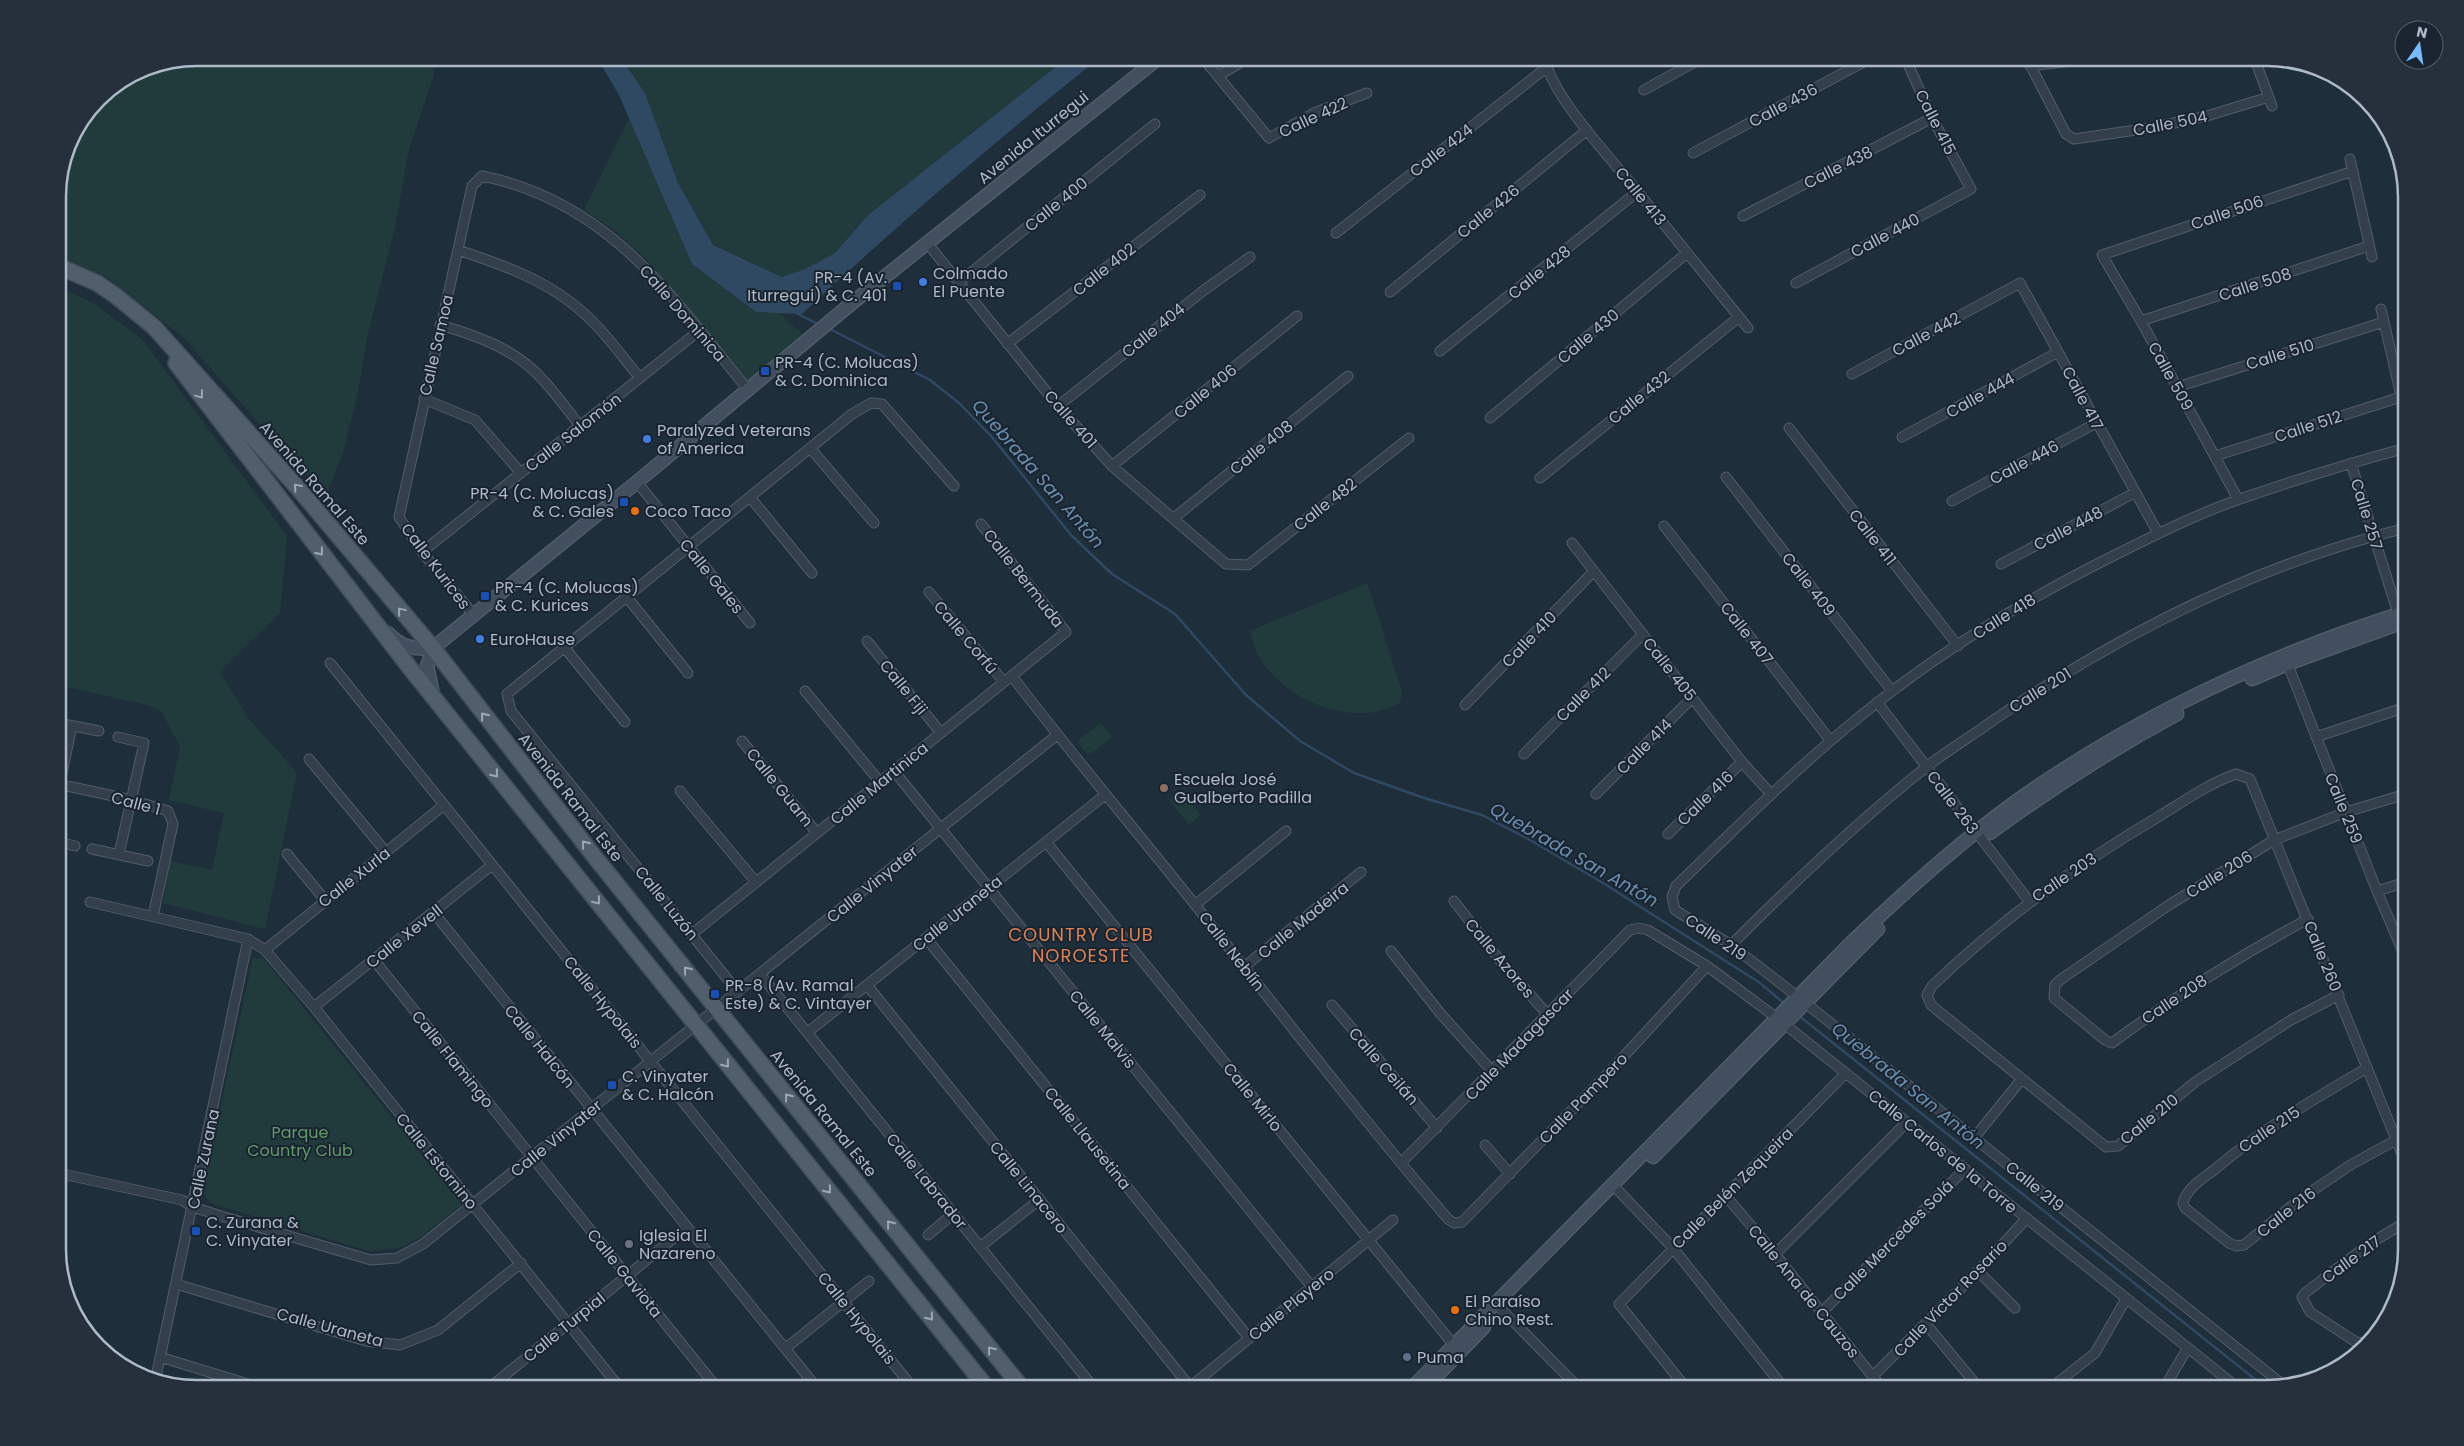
<svg xmlns="http://www.w3.org/2000/svg" width="2464" height="1446" font-family="Poppins,sans-serif">
<style>
.green{fill:#213b3c}
.water{fill:#2f4962}
.lines{fill:none;stroke-linecap:round;stroke-linejoin:round}
.stream{stroke:#2f4962;stroke-width:2.5}
.street-casing{stroke:#515d69;stroke-width:11}
.secondary-casing{stroke:#515d69;stroke-width:15}
.primary-casing{stroke:#3f4b58;stroke-width:18}
.street{stroke:#333f4b;stroke-width:9}
.secondary{stroke:#414f5f;stroke-width:12}
.primary{stroke:#515e6b;stroke-width:15}
.oneway{stroke:#9ba8b5}
.shop-dot{fill:#3f7fe0;stroke:#192430;stroke-width:2}
.transit-dot{fill:#1a4fb4;stroke:#192430;stroke-width:2}
.food-dot{fill:#e8710a;stroke:#192430;stroke-width:2}
.education-dot{fill:#8d6e63;stroke:#192430;stroke-width:2}
.worship-dot{fill:#6b7280;stroke:#192430;stroke-width:2}
.service-dot{fill:#5c6f8a;stroke:#192430;stroke-width:2}
.labels{text-anchor:middle;stroke-width:4;stroke-linejoin:round;paint-order:stroke}
.street-label{font-size:16px;fill:#aebac8;stroke:#192430}
.poi-label{font-size:16px;fill:#aebac8;stroke:#192430;text-anchor:start}
.park-label{font-size:16px;fill:#639a6a;stroke:#192430}
.water-label{font-size:18px;font-style:italic;fill:#6b8eae;stroke:#192430}
.neighbourhood-label{font-size:18px;letter-spacing:1px;fill:#dd8253;stroke:#192430}
.rim{fill:none;stroke:#aebac8;stroke-width:2.5}
</style>
<rect width="100%" height="100%" fill="#1f2e3b"/>
<path class="green" d="M 198,57 L 436,58 L 433,78 L 408,153 L 395,228 L 367,338 L 358,392 L 343,453 L 326,496 L 276,443 L 185,339 L 107,277 L 58,257 L 58,189 L 72,136 L 99,98 L 144,68 Z
M 621,58 L 1067,58 L 868,215 L 835,253 L 805,269 L 782,277 L 713,245 L 678,183 L 645,93 Z
M 629,118 L 692,264 L 756,312 L 779,313 L 804,335 L 750,380 L 745,379 L 647,260 L 614,230 L 584,210 Z
M 58,287 L 93,303 L 142,339 L 287,536 L 280,613 L 220,672 L 249,719 L 297,773 L 265,929 L 163,903 L 170,861 L 212,870 L 224,813 L 169,800 L 180,747 L 162,712 L 151,706 L 58,685 Z
M 1367,583 L 1402,691 L 1400,703 C 1354,730 1284,700 1259,657 C 1254,649 1252,640 1250,631 Z
M 1101,723 L 1112,737 L 1088,756 L 1077,741 Z
M 1181,791 L 1201,815 L 1189,825 L 1169,800 Z
M 253,958 L 264,959 L 462,1204 L 422,1236 L 400,1248 L 368,1251 L 210,1203 L 202,1192 Z"/>
<path class="water" d="M 597,58 L 621,58 L 645,93 L 678,183 L 713,245 L 782,277 L 805,269 L 835,253 L 868,215 L 1067,58 L 1099,58 C 997,140 898,224 802,314 L 756,312 L 692,264 L 619,95 Z"/>
<g class="lines">
<path class="stream" d="M 794,312 L 820,325
M 828,328 L 930,380 L 959,403 L 992,437 L 1071,535 L 1112,574 L 1175,614 L 1246,695 L 1300,741 L 1354,773 L 1424,798 L 1482,815 L 1530,840 L 1603,883 L 1760,983 L 1785,1004
M 1798,1015 L 2266,1388"/>
<defs>
<path id="street" d="M 1202,57 L 1269,138 L 1314,113 L 1367,93
M 1545,57 C 1548,92 1614,162 1637,191 C 1674,237 1711,282 1748,328
M 2026,57 L 2066,134 L 2074,139 L 2150,128 L 2207,116 L 2269,97
M 2254,57 L 2272,106
M 2030,66 L 2106,57
M 1218,76 L 1250,57
M 1644,90 L 1704,57
M 1693,153 L 1873,57
M 2350,159 L 2372,257
M 1743,216 L 1932,118
M 1336,233 L 1546,68
M 928,244 L 1058,406 L 1112,466 L 1226,564 L 1248,565 L 1409,438
M 458,250 C 507,266 555,283 593,322 C 610,339 624,359 640,378
M 958,283 L 1155,124
M 1796,283 L 1971,189 L 1932,118 L 1905,57
M 1390,292 L 1587,130
M 2381,309 L 2404,409
M 2141,321 L 2369,246
M 440,325 C 479,336 517,350 544,381 C 557,395 568,411 580,426
M 1007,344 L 1200,195
M 1440,351 L 1637,192
M 1852,374 L 2020,283 L 2158,533
M 2177,387 L 2384,322
M 424,399 L 475,420 L 521,473
M 1058,406 L 1203,291 L 1250,257
M 1490,418 L 1687,253
M 1789,428 L 1958,646
M 1902,437 L 2058,352
M 811,449 L 874,523
M 2215,456 L 2401,397
M 2351,463 L 2400,620
M 1112,466 L 1297,316
M 1726,477 L 1892,691
M 1540,478 L 1739,317
M 637,482 L 750,623
M 750,497 L 812,573
M 2238,499 L 2141,321 L 2102,255 L 2353,171
M 1952,501 L 2096,423
M 1174,518 L 1348,376
M 1664,526 L 1830,740
M 1572,543 L 1742,762 L 1771,794
M 422,552 L 700,330
M 2001,564 L 2134,493
M 929,592 L 1004,682
M 626,596 L 688,673
M 473,614 L 422,552 L 399,517 L 472,186 L 482,176 C 608,201 672,296 748,390
M 867,641 L 941,733
M 564,647 L 625,722
M 2286,660 L 2377,891 L 2406,959
M 330,663 L 913,1388
M 1012,676 C 1071,754 1135,829 1196,906 C 1279,1011 1361,1117 1448,1219 L 1454,1223 L 1462,1222 L 1613,1068 L 1707,966
M 805,691 L 880,782
M 1877,702 L 2029,901
M 1465,705 L 1593,572
M 58,723 L 99,731
M 118,737 L 144,743 L 119,854
M 2316,737 L 2406,707
M 742,741 L 817,833
M 1524,754 L 1643,634
M 309,759 L 386,852
M 894,771 L 1312,1287
M 58,784 L 132,800 L 168,811 L 173,824 L 153,916
M 680,791 L 756,882
M 58,792 L 72,726
M 1596,794 L 1692,698
M 1668,834 L 1742,762
M 58,842 L 75,846
M 1046,842 L 1457,1349
M 92,849 L 148,861
M 287,854 L 325,900
M 2377,891 L 2406,882
M 1454,901 L 1502,963 L 1548,1015
M 90,902 L 248,939 L 265,950 L 314,1007 L 620,1388
M 1195,905 L 1286,831
M 434,913 L 817,1388
M 2308,919 C 2237,957 2177,995 2112,1043 L 2105,1040 L 2054,998 L 2055,985 L 2060,980 L 2169,905 L 2274,840 L 2346,812 L 2406,794
M 692,934 L 1066,632 L 981,524
M 926,938 L 1249,1338
M 1731,945 C 1793,883 1857,822 1925,768 C 1945,752 1967,739 1988,724 C 2114,637 2257,564 2406,528
M 265,950 L 444,805
M 1391,951 L 1440,1013 L 1492,1071
M 374,960 L 717,1388
M 1244,967 L 1361,872
M 760,974 L 1094,1388
M 867,985 L 1191,1388
M 738,992 L 511,711 L 507,694 L 852,414 L 871,403 L 882,404 L 954,486
M 2339,995 L 2291,1020 L 2195,1082 L 2118,1146 L 2106,1147 L 1931,1005 L 1927,995 L 1932,986 C 2003,918 2079,863 2163,814 C 2187,799 2210,783 2236,774 L 2250,779 L 2406,1164
M 1332,1005 L 1437,1128
M 314,1007 L 492,865
M 808,1032 L 1105,795
M 2367,1068 C 2314,1099 2261,1130 2214,1170 C 2202,1179 2187,1188 2183,1203 L 2185,1208 L 2229,1243 L 2236,1246 L 2244,1245 L 2300,1199 L 2352,1164 L 2396,1140
M 1974,1138 L 2021,1080
M 1485,1145 L 1510,1174
M 1401,1163 L 1630,930 L 1639,928 L 1648,930 L 1707,966 L 1777,1018 L 2238,1388
M 58,1173 L 182,1200 L 193,1207 L 221,1216 L 371,1260 L 397,1258 L 423,1244 L 1057,735
M 1613,1185 L 1673,1248 L 1784,1388
M 1725,1195 L 1775,1254 L 1882,1388
M 928,1235 L 953,1214
M 980,1247 L 1039,1200
M 1775,1254 L 1907,1122
M 1978,1271 L 2015,1308
M 176,1284 L 366,1341 L 400,1345 L 438,1330 L 521,1263
M 1496,1304 L 1579,1388
M 1822,1312 L 1965,1169
M 1926,1324 L 1979,1388
M 2364,1343 L 2356,1342 L 2310,1312 L 2302,1297 L 2305,1293 L 2369,1244 L 2406,1222
M 786,1348 L 869,1281
M 160,1357 L 261,1388
M 156,1377 L 248,939
M 1872,1377 L 1978,1271 L 2027,1218
M 2282,1384 L 1798,997 L 1731,945 L 1675,910 L 1672,897 L 1676,886 C 1741,823 1806,758 1878,702 C 1950,645 2031,597 2113,556 C 2155,535 2197,514 2240,499 C 2295,480 2350,463 2406,448
M 1190,1387 L 1393,1220
M 489,1388 L 686,1228
M 1686,1388 L 1619,1304 L 1846,1073
M 2051,1388 L 2095,1353 L 2126,1299
M 2164,1388 L 2187,1349"/>
<path id="secondary" d="M 388,633 C 401,647 414,650 433,648
M 2252,679 L 2287,664 L 2406,621
M 433,694 L 427,666 L 433,648 L 637,482 L 852,303 L 1160,57
M 1990,833 C 2050,789 2112,749 2177,714
M 1653,1157 L 1878,929
M 1412,1388 L 1851,943 C 1916,881 1983,821 2058,773 C 2166,703 2284,650 2406,612
M 1425,1388 L 1484,1327"/>
<path id="primary" d="M 58,266 L 97,283 L 116,296 L 154,327 L 297,487 L 433,648 L 594,856 L 1022,1388
M 176,363 L 410,668 L 987,1388"/>
</defs>
<use href="#street" class="street-casing"/>
<use href="#secondary" class="secondary-casing"/>
<use href="#primary" class="primary-casing"/>
<use href="#street" class="street"/>
<use href="#secondary" class="secondary"/>
<use href="#primary" class="primary"/>
</g>
<defs><path id="oneway-chevron" d="M-2-3.5L2.5 0L-2 3.5" fill="none" stroke-width="1.6" stroke-linecap="round" stroke-linejoin="round" transform="scale(1.25)"/></defs>
<g class="oneway">
<use href="#oneway-chevron" transform="translate(200 395) rotate(53)"/>
<use href="#oneway-chevron" transform="translate(297 487) rotate(-131)"/>
<use href="#oneway-chevron" transform="translate(320 552) rotate(51)"/>
<use href="#oneway-chevron" transform="translate(401 611) rotate(-130)"/>
<use href="#oneway-chevron" transform="translate(484 716) rotate(-128)"/>
<use href="#oneway-chevron" transform="translate(495 774) rotate(51)"/>
<use href="#oneway-chevron" transform="translate(585 844) rotate(-128)"/>
<use href="#oneway-chevron" transform="translate(597 901) rotate(52)"/>
<use href="#oneway-chevron" transform="translate(687 970) rotate(-129)"/>
<use href="#oneway-chevron" transform="translate(726 1064) rotate(51)"/>
<use href="#oneway-chevron" transform="translate(788 1097) rotate(-128)"/>
<use href="#oneway-chevron" transform="translate(828 1190) rotate(51)"/>
<use href="#oneway-chevron" transform="translate(890 1224) rotate(-129)"/>
<use href="#oneway-chevron" transform="translate(930 1317) rotate(51)"/>
<use href="#oneway-chevron" transform="translate(991 1350) rotate(-129)"/>
</g>
<g class="shop-dot">
<circle cx="923" cy="282" r="5"/>
<circle cx="647" cy="439" r="5"/>
<circle cx="480" cy="639" r="5"/>
</g>
<g class="transit-dot">
<rect x="892" y="281" width="10" height="10" rx="2.5"/>
<rect x="760" y="366" width="10" height="10" rx="2.5"/>
<rect x="619" y="497" width="10" height="10" rx="2.5"/>
<rect x="480" y="591" width="10" height="10" rx="2.5"/>
<rect x="710" y="989" width="10" height="10" rx="2.5"/>
<rect x="607" y="1080" width="10" height="10" rx="2.5"/>
<rect x="191" y="1226" width="10" height="10" rx="2.5"/>
</g>
<g class="food-dot">
<circle cx="635" cy="511" r="5"/>
<circle cx="1455" cy="1310" r="5"/>
</g>
<circle class="education-dot" cx="1164" cy="788" r="5"/>
<circle class="worship-dot" cx="629" cy="1244" r="5"/>
<circle class="service-dot" cx="1407" cy="1357" r="5"/>
<g class="labels">
<g class="street-label">
<text transform="translate(1783 105) rotate(-28)" y="6">Calle 436</text>
<text transform="translate(1313 117) rotate(-25)" y="6">Calle 422</text>
<text transform="translate(1936 122) rotate(63)" y="6">Calle 415</text>
<text transform="translate(2170 123) rotate(-11)" y="6">Calle 504</text>
<text transform="translate(1033 137) rotate(-39)" y="6">Avenida Iturregui</text>
<text transform="translate(1441 150) rotate(-38)" y="6">Calle 424</text>
<text transform="translate(1838 167) rotate(-27)" y="6">Calle 438</text>
<text transform="translate(1641 196) rotate(51)" y="6">Calle 413</text>
<text transform="translate(1056 204) rotate(-39)" y="6">Calle 400</text>
<text transform="translate(1488 211) rotate(-39)" y="6">Calle 426</text>
<text transform="translate(2227 212) rotate(-19)" y="6">Calle 506</text>
<text transform="translate(1885 235) rotate(-28)" y="6">Calle 440</text>
<text transform="translate(1104 269) rotate(-38)" y="6">Calle 402</text>
<text transform="translate(1539 272) rotate(-39)" y="6">Calle 428</text>
<text transform="translate(2255 284) rotate(-18)" y="6">Calle 508</text>
<text transform="translate(683 313) rotate(49)" y="6">Calle Dominica</text>
<text transform="translate(1153 330) rotate(-39)" y="6">Calle 404</text>
<text transform="translate(1926 334) rotate(-28)" y="6">Calle 442</text>
<text transform="translate(1588 336) rotate(-40)" y="6">Calle 430</text>
<text transform="translate(436 345) rotate(-77)" y="6">Calle Samoa</text>
<text transform="translate(2280 354) rotate(-17)" y="6">Calle 510</text>
<text transform="translate(2171 376) rotate(61)" y="6">Calle 509</text>
<text transform="translate(1205 391) rotate(-39)" y="6">Calle 406</text>
<text transform="translate(1980 395) rotate(-29)" y="6">Calle 444</text>
<text transform="translate(1639 397) rotate(-39)" y="6">Calle 432</text>
<text transform="translate(2083 398) rotate(62)" y="6">Calle 417</text>
<text transform="translate(1071 419) rotate(49)" y="6">Calle 401</text>
<text transform="translate(2308 426) rotate(-18)" y="6">Calle 512</text>
<text transform="translate(573 432) rotate(-38)" y="6">Calle Salomón</text>
<text transform="translate(1261 447) rotate(-39)" y="6">Calle 408</text>
<text transform="translate(2024 462) rotate(-28)" y="6">Calle 446</text>
<text transform="translate(315 483) rotate(49)" y="6">Avenida Ramal Este</text>
<text transform="translate(1325 504) rotate(-38)" y="6">Calle 482</text>
<text transform="translate(2367 514) rotate(73)" y="6">Calle 257</text>
<text transform="translate(2068 528) rotate(-28)" y="6">Calle 448</text>
<text transform="translate(1873 537) rotate(52)" y="6">Calle 411</text>
<text transform="translate(436 566) rotate(53)" y="6">Calle Kurices</text>
<text transform="translate(712 576) rotate(51)" y="6">Calle Gales</text>
<text transform="translate(1024 578) rotate(52)" y="6">Calle Bermuda</text>
<text transform="translate(1809 584) rotate(52)" y="6">Calle 409</text>
<text transform="translate(2004 616) rotate(-32)" y="6">Calle 418</text>
<text transform="translate(1747 633) rotate(52)" y="6">Calle 407</text>
<text transform="translate(966 637) rotate(50)" y="6">Calle Corfú</text>
<text transform="translate(1529 639) rotate(-46)" y="6">Calle 410</text>
<text transform="translate(1670 669) rotate(52)" y="6">Calle 405</text>
<text transform="translate(904 687) rotate(51)" y="6">Calle Fiji</text>
<text transform="translate(2040 690) rotate(-32)" y="6">Calle 201</text>
<text transform="translate(1583 694) rotate(-45)" y="6">Calle 412</text>
<text transform="translate(1644 746) rotate(-45)" y="6">Calle 414</text>
<text transform="translate(879 783) rotate(-39)" y="6">Calle Martinica</text>
<text transform="translate(780 787) rotate(51)" y="6">Calle Guam</text>
<text transform="translate(571 797) rotate(52)" y="6">Avenida Ramal Este</text>
<text transform="translate(1705 798) rotate(-44)" y="6">Calle 416</text>
<text transform="translate(1953 802) rotate(53)" y="6">Calle 263</text>
<text transform="translate(136 803) rotate(15)" y="6">Calle 1</text>
<text transform="translate(2344 808) rotate(68)" y="6">Calle 259</text>
<text transform="translate(2219 874) rotate(-32)" y="6">Calle 206</text>
<text transform="translate(354 877) rotate(-38)" y="6">Calle Xurla</text>
<text transform="translate(2064 877) rotate(-34)" y="6">Calle 203</text>
<text transform="translate(872 884) rotate(-39)" y="6">Calle Vinyater</text>
<text transform="translate(667 903) rotate(51)" y="6">Calle Luzón</text>
<text transform="translate(957 913) rotate(-39)" y="6">Calle Uraneta</text>
<text transform="translate(1303 920) rotate(-39)" y="6">Calle Madeira</text>
<text transform="translate(404 936) rotate(-38)" y="6">Calle Xevell</text>
<text transform="translate(1716 937) rotate(34)" y="6">Calle 219</text>
<text transform="translate(1232 951) rotate(52)" y="6">Calle Neblín</text>
<text transform="translate(2323 956) rotate(68)" y="6">Calle 260</text>
<text transform="translate(1500 958) rotate(50)" y="6">Calle Azores</text>
<text transform="translate(2174 999) rotate(-34)" y="6">Calle 208</text>
<text transform="translate(603 1002) rotate(51)" y="6">Calle Hypolais</text>
<text transform="translate(1103 1029) rotate(51)" y="6">Calle Malvis</text>
<text transform="translate(1519 1044) rotate(-46)" y="6">Calle Madagascar</text>
<text transform="translate(540 1046) rotate(51)" y="6">Calle Halcón</text>
<text transform="translate(453 1059) rotate(51)" y="6">Calle Flamingo</text>
<text transform="translate(1384 1066) rotate(49)" y="6">Calle Ceilán</text>
<text transform="translate(1253 1097) rotate(51)" y="6">Calle Mirlo</text>
<text transform="translate(1583 1098) rotate(-46)" y="6">Calle Pampero</text>
<text transform="translate(824 1113) rotate(51)" y="6">Avenida Ramal Este</text>
<text transform="translate(2149 1119) rotate(-39)" y="6">Calle 210</text>
<text transform="translate(2269 1129) rotate(-34)" y="6">Calle 215</text>
<text transform="translate(556 1138) rotate(-39)" y="6">Calle Vinyater</text>
<text transform="translate(1088 1138) rotate(51)" y="6">Calle Llausetina</text>
<text transform="translate(1943 1151) rotate(39)" y="6">Calle Carlos de la Torre</text>
<text transform="translate(203 1159) rotate(-78)" y="6">Calle Zurana</text>
<text transform="translate(437 1161) rotate(51)" y="6">Calle Estornino</text>
<text transform="translate(927 1181) rotate(51)" y="6">Calle Labrador</text>
<text transform="translate(2035 1186) rotate(39)" y="6">Calle 219</text>
<text transform="translate(1029 1187) rotate(51)" y="6">Calle Linacero</text>
<text transform="translate(1732 1188) rotate(-45)" y="6">Calle Belén Zequeira</text>
<text transform="translate(2286 1212) rotate(-38)" y="6">Calle 216</text>
<text transform="translate(1893 1240) rotate(-45)" y="6">Calle Mercedes Solá</text>
<text transform="translate(2351 1259) rotate(-36)" y="6">Calle 217</text>
<text transform="translate(625 1273) rotate(51)" y="6">Calle Gaviota</text>
<text transform="translate(1804 1291) rotate(51)" y="6">Calle Ana de Cauzos</text>
<text transform="translate(1950 1298) rotate(-46)" y="6">Calle Víctor Rosario</text>
<text transform="translate(1291 1304) rotate(-39)" y="6">Calle Playero</text>
<text transform="translate(857 1318) rotate(51)" y="6">Calle Hypolais</text>
<text transform="translate(330 1327) rotate(15)" y="6">Calle Uraneta</text>
<text transform="translate(564 1327) rotate(-39)" y="6">Calle Turpial</text>
</g>
<g class="poi-label">
<text x="933" y="279">Colmado<tspan x="933" dy="18">El Puente</tspan></text>
<text x="887" y="283" text-anchor="end">PR-4 (Av.<tspan x="887" dy="18">Iturregui) &amp; C. 401</tspan></text>
<text x="775" y="368">PR-4 (C. Molucas)<tspan x="775" dy="18">&amp; C. Dominica</tspan></text>
<text x="657" y="436">Paralyzed Veterans<tspan x="657" dy="18">of America</tspan></text>
<text x="614" y="499" text-anchor="end">PR-4 (C. Molucas)<tspan x="614" dy="18">&amp; C. Gales</tspan></text>
<text x="645" y="517">Coco Taco</text>
<text x="495" y="593">PR-4 (C. Molucas)<tspan x="495" dy="18">&amp; C. Kurices</tspan></text>
<text x="490" y="645">EuroHause</text>
<text x="1174" y="785">Escuela José<tspan x="1174" dy="18">Gualberto Padilla</tspan></text>
<text x="725" y="991">PR-8 (Av. Ramal<tspan x="725" dy="18">Este) &amp; C. Vintayer</tspan></text>
<text x="622" y="1082">C. Vinyater<tspan x="622" dy="18">&amp; C. Halcón</tspan></text>
<text x="206" y="1228">C. Zurana &amp;<tspan x="206" dy="18">C. Vinyater</tspan></text>
<text x="639" y="1241">Iglesia El<tspan x="639" dy="18">Nazareno</tspan></text>
<text x="1465" y="1307">El Paraíso<tspan x="1465" dy="18">Chino Rest.</tspan></text>
<text x="1417" y="1363">Puma</text>
</g>
<g class="park-label">
<text x="300" y="1138">Parque<tspan x="300" dy="18">Country Club</tspan></text>
</g>
<g class="water-label">
<text transform="translate(1038 474) rotate(49)" y="6">Quebrada San Antón</text>
<text transform="translate(1574 855) rotate(30)" y="6">Quebrada San Antón</text>
<text transform="translate(1908 1086) rotate(39)" y="6">Quebrada San Antón</text>
</g>
<g class="neighbourhood-label">
<text x="1081" y="941">COUNTRY CLUB<tspan x="1081" dy="21">NOROESTE</tspan></text>
</g>
</g>
<path d="M0 0H2464V1446H0ZM197 66H2267A131 131 0 0 1 2398 197V1249A131 131 0 0 1 2267 1380H197A131 131 0 0 1 66 1249V197A131 131 0 0 1 197 66Z" fill="#25303c" fill-rule="evenodd"/>
<path class="rim" d="M197 66H2267A131 131 0 0 1 2398 197V1249A131 131 0 0 1 2267 1380H197A131 131 0 0 1 66 1249V197A131 131 0 0 1 197 66Z"/>
<g transform="translate(2419 45) rotate(13)"><circle r="24" fill="#192430" stroke="#55606d"/>
<path d="M0-4L9 19L0 12L-9 19Z" fill="#7bbaff"/>
<text y="-8" font-size="14" font-weight="bold" text-anchor="middle" fill="#aebac8">N</text>
</g>
</svg>
